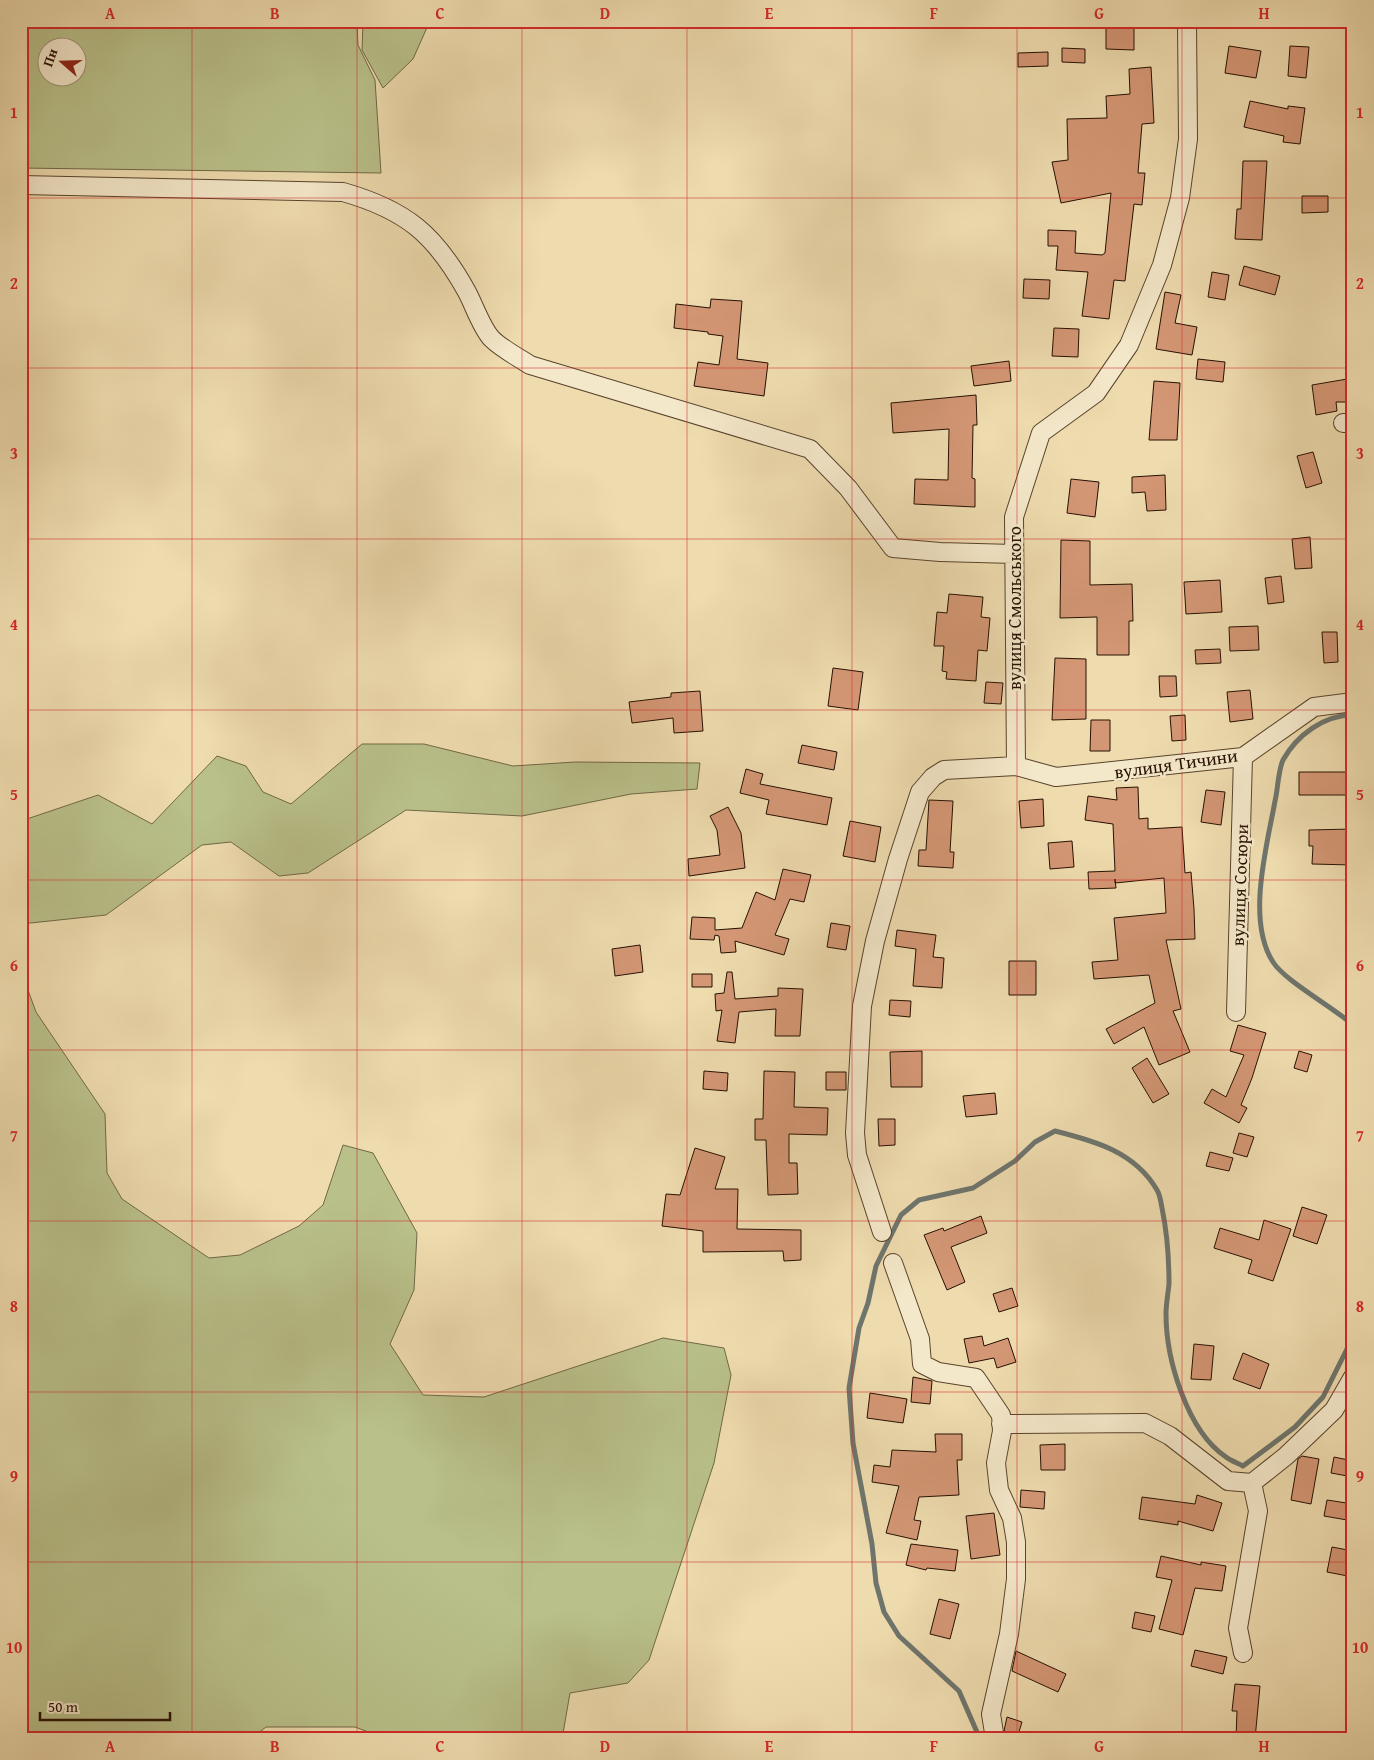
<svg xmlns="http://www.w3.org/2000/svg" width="1374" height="1760" font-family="'Gentium Book Plus',serif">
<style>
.green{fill:#b9c08a;stroke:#706846;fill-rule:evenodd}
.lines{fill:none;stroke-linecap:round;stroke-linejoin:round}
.stream{stroke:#6e756d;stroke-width:5}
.building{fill:#d49775;stroke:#271001}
.minor-casing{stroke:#59432c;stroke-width:20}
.minor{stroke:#f4e8ca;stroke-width:18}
.grid{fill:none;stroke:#d62828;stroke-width:1;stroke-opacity:0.55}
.labels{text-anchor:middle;stroke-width:5;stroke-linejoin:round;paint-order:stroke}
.street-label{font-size:18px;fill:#271001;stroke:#f4e8ca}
.neatline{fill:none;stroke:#d62828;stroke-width:2}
.grid-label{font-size:16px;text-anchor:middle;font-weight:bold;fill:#d62828}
</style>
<rect width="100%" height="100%" fill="#eedbae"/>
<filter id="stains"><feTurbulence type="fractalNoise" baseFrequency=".004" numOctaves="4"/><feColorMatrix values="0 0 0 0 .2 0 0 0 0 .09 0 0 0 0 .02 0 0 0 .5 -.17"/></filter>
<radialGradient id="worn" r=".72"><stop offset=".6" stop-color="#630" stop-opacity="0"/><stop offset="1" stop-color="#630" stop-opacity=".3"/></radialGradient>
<path class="green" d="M 21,21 L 357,21 L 358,45 L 375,80 L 381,173 L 21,168 ZM 48,48 L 78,48 L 78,78 L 48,78 Z
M 363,21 L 436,21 L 429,23 L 413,59 L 383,88 L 362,50 Z
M 362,744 L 424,744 L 513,766 L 575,762 L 700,763 L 697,789 L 631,794 L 522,816 L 406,810 L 308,873 L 279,876 L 231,842 L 202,845 L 106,915 L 21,924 L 21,821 L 98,795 L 152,824 L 217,756 L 246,766 L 263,792 L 291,804 Z
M 21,971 L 36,1012 L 105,1114 L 107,1173 L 122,1199 L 209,1258 L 240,1255 L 299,1226 L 323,1205 L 343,1145 L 373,1153 L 417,1233 L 414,1290 L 390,1344 L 423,1395 L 484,1397 L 663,1338 L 724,1348 L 731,1375 L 714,1463 L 649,1660 L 628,1683 L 570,1693 L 562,1739 L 387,1739 L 355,1727 L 266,1727 L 251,1739 L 21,1739 Z"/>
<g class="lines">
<path class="stream" d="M 1353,715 C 1324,715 1297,735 1283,760 C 1278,771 1278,789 1275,801 C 1267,846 1246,920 1273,962 C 1285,981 1333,1007 1353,1025
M 980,1739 L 959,1691 L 899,1636 L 884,1612 L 876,1583 L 872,1544 L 853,1443 L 849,1388 L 859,1328 L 868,1303 L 876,1266 L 901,1215 L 919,1200 L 973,1188 L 1015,1161 L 1035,1142 L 1055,1131 C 1095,1141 1135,1152 1157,1190 C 1160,1195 1161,1202 1162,1208 C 1167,1232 1169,1259 1169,1284 C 1168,1294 1166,1304 1166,1314 C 1166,1359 1187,1431 1226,1457 C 1231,1461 1238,1463 1243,1466 L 1295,1427 L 1323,1397 L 1353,1337"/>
</g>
<path class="building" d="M 1106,21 L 1134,21 L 1134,50 L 1106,49 Z
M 1229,46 L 1261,51 L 1256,78 L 1225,73 Z
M 1290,46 L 1309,47 L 1306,78 L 1288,76 Z
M 1062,48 L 1085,49 L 1085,63 L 1062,62 Z
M 1048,52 L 1048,66 L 1018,67 L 1018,53 Z
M 1151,67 L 1154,123 L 1142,124 L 1138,173 L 1145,173 L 1142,205 L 1134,204 L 1125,281 L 1114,280 L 1109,319 L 1082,316 L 1088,272 L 1056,270 L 1058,246 L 1048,246 L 1048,230 L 1076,231 L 1075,253 L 1102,255 L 1105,253 L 1111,193 L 1061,203 L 1052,162 L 1068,160 L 1067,119 L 1107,118 L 1106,96 L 1130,94 L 1129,69 Z
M 1250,101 L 1288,109 L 1288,106 L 1305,108 L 1300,144 L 1283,142 L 1284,136 L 1244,127 Z
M 1243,161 L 1267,161 L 1262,240 L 1235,239 L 1237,209 L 1241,209 Z
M 1302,196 L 1328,196 L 1328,212 L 1302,213 Z
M 1244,266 L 1280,276 L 1275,295 L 1239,285 Z
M 1212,272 L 1229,275 L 1225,300 L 1208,297 Z
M 1024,279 L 1050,280 L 1049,299 L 1023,298 Z
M 1165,292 L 1181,295 L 1175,323 L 1197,327 L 1192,355 L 1156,349 Z
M 711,299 L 742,301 L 737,359 L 768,363 L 764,396 L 694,386 L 698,362 L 719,365 L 723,336 L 708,334 L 708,332 L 674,328 L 676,304 L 710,308 Z
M 1054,328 L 1079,329 L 1078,357 L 1052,356 Z
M 1198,359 L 1225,362 L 1223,382 L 1196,379 Z
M 1009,361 L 1011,381 L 974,386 L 971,366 Z
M 1353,378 L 1353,402 L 1336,402 L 1337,411 L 1316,415 L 1312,385 Z
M 1154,381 L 1180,383 L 1177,440 L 1149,440 Z
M 976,395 L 977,425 L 973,425 L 972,478 L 975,479 L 975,507 L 914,504 L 915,479 L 948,480 L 949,429 L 893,433 L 891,403 Z
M 1313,452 L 1322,483 L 1306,488 L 1297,456 Z
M 1165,475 L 1166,510 L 1147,511 L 1145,492 L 1132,493 L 1132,477 Z
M 1071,479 L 1099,482 L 1095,517 L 1067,513 Z
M 1310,537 L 1312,568 L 1295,569 L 1292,539 Z
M 1061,540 L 1090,541 L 1090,585 L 1132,584 L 1133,621 L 1129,621 L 1129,655 L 1097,655 L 1097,617 L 1060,618 Z
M 1281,576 L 1284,602 L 1268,604 L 1265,578 Z
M 1220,580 L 1222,612 L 1186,614 L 1184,582 Z
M 949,594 L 983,597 L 981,617 L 990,618 L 987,651 L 978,650 L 976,681 L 946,679 L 947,672 L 942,671 L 944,646 L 934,646 L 937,612 L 947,613 Z
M 1258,626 L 1259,650 L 1230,651 L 1229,627 Z
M 1322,632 L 1337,632 L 1338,662 L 1324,663 Z
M 1220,649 L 1221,663 L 1196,664 L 1195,650 Z
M 1055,658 L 1086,659 L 1086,719 L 1052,720 Z
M 833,668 L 863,672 L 858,710 L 828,706 Z
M 1159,676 L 1176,676 L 1177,696 L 1160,697 Z
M 986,682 L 1003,683 L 1001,704 L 984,703 Z
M 1250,690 L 1253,719 L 1230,722 L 1227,692 Z
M 700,691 L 703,731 L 674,733 L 673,718 L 632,723 L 629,702 L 671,697 L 671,693 Z
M 1185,715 L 1186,740 L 1172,741 L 1170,716 Z
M 1091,720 L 1110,720 L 1110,751 L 1090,751 Z
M 802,745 L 837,752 L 834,770 L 798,763 Z
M 746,769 L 763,774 L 760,784 L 832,798 L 827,825 L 766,814 L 769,800 L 740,793 Z
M 1299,772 L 1353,772 L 1353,795 L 1299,795 Z
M 1138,787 L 1139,819 L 1148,818 L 1148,829 L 1182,827 L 1185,873 L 1191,872 L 1194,909 L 1195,939 L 1166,940 L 1181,1009 L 1173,1011 L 1190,1052 L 1159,1065 L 1144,1027 L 1114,1044 L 1106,1029 L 1155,1003 L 1149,975 L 1094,979 L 1092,962 L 1118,960 L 1114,918 L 1166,913 L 1164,878 L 1115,883 L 1115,879 L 1116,888 L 1089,889 L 1088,872 L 1115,871 L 1113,824 L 1085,820 L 1088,796 L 1117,800 L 1116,788 Z
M 1206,790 L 1225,792 L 1221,825 L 1201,822 Z
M 1043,799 L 1044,826 L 1021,828 L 1019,801 Z
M 929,800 L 953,801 L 950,852 L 954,852 L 953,868 L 918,866 L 919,850 L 926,850 Z
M 728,807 L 741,833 L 745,868 L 689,876 L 688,859 L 720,855 L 717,830 L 710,816 Z
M 850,821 L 881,827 L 875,862 L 843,856 Z
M 1353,829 L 1353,865 L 1312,864 L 1313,846 L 1309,846 L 1309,830 Z
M 1072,841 L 1074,867 L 1050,869 L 1048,843 Z
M 783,869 L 811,875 L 804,902 L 790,899 L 775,935 L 789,939 L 784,955 L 735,941 L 736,952 L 721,953 L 719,936 L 715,935 L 714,940 L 690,939 L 692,917 L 715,918 L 715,930 L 742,928 L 756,892 L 775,900 Z
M 831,923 L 850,926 L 846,950 L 827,947 Z
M 897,930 L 936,935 L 933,957 L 944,958 L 942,988 L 913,986 L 916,949 L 895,946 Z
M 640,945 L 643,972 L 615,976 L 612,949 Z
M 1009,961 L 1036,961 L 1036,995 L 1009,995 Z
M 727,972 L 732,972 L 735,999 L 778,996 L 778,988 L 803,989 L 800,1036 L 775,1036 L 776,1009 L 739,1012 L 735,1043 L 717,1041 L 722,1010 L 716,1011 L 715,994 L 724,993 Z
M 692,974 L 712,974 L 712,987 L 692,987 Z
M 890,1000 L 911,1001 L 910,1017 L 889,1015 Z
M 1238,1025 L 1266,1033 L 1252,1078 L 1241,1105 L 1247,1108 L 1239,1123 L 1204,1103 L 1212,1089 L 1226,1097 L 1244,1055 L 1230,1051 Z
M 922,1051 L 922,1087 L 891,1087 L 890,1052 Z
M 1299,1051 L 1312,1055 L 1307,1072 L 1294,1068 Z
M 1147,1058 L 1169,1094 L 1153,1103 L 1132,1068 Z
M 704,1071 L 728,1073 L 727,1091 L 703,1089 Z
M 764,1071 L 795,1072 L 794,1107 L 828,1108 L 827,1135 L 789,1134 L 789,1163 L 797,1163 L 798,1194 L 768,1195 L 766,1140 L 755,1140 L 755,1119 L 763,1119 Z
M 826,1072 L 846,1072 L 846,1090 L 826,1090 Z
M 995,1093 L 997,1114 L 966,1117 L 963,1096 Z
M 878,1119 L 895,1119 L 895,1145 L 879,1146 Z
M 1239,1133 L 1254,1137 L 1247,1157 L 1233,1153 Z
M 695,1148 L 725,1157 L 715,1189 L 738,1189 L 737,1229 L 801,1230 L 801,1260 L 784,1261 L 783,1251 L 703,1252 L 703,1231 L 662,1226 L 666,1194 L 680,1195 Z
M 1210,1152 L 1233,1158 L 1229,1171 L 1206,1166 Z
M 1302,1207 L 1327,1215 L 1317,1244 L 1293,1236 Z
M 981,1216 L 987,1233 L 951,1247 L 965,1282 L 947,1290 L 924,1235 L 943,1228 L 944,1231 Z
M 1264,1220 L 1291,1229 L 1273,1281 L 1248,1273 L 1252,1260 L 1214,1248 L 1220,1228 L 1259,1240 Z
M 1012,1288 L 1018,1306 L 999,1312 L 993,1294 Z
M 982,1336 L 984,1346 L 1008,1338 L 1016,1362 L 997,1368 L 994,1358 L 969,1363 L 964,1339 Z
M 1194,1344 L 1214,1346 L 1211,1380 L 1191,1379 Z
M 1243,1353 L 1269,1364 L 1260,1389 L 1233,1379 Z
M 913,1377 L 932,1381 L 930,1404 L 911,1402 Z
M 870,1393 L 907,1399 L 903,1423 L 867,1418 Z
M 935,1434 L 962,1434 L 962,1460 L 957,1460 L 959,1495 L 919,1497 L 914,1520 L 921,1521 L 917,1540 L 886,1533 L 899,1486 L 872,1482 L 874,1465 L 890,1467 L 892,1450 L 936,1452 Z
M 1065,1444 L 1065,1470 L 1041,1470 L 1040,1445 Z
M 1302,1456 L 1319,1459 L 1311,1504 L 1291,1500 L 1298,1459 Z
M 1334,1457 L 1353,1461 L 1353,1477 L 1331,1473 Z
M 1021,1490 L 1045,1492 L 1044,1509 L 1020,1507 Z
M 1197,1495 L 1222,1503 L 1213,1531 L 1178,1521 L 1178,1525 L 1139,1519 L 1142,1497 L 1195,1504 Z
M 1327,1500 L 1353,1504 L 1353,1521 L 1324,1516 Z
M 994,1513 L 1000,1555 L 971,1559 L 966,1516 Z
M 911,1544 L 958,1550 L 955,1571 L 927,1568 L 926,1570 L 906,1565 Z
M 1332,1547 L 1353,1551 L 1353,1577 L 1327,1572 Z
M 1161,1556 L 1201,1565 L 1201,1562 L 1226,1566 L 1222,1591 L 1195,1588 L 1183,1635 L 1159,1629 L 1172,1580 L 1156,1577 Z
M 939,1599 L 959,1604 L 950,1639 L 930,1634 Z
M 1135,1612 L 1155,1616 L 1151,1632 L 1132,1628 Z
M 1195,1650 L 1227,1657 L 1223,1674 L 1191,1666 Z
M 1016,1651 L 1066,1674 L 1058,1692 L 1012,1671 Z
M 1235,1684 L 1260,1686 L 1255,1739 L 1236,1739 L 1237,1711 L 1232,1711 Z
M 1007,1717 L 1022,1722 L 1018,1735 L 1004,1731 Z"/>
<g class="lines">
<defs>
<path id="minor" d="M 21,185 L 343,192 C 406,210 435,234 467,292 C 474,305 482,329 492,339 C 502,349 518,357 530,365 L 810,449 L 848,488 L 893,548 L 940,552 L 1014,554
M 1343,423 L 1353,423
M 1016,766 L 1014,517 L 1041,433 L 1096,393 L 1129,345 L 1162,265 L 1180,198 L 1188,139 L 1187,21
M 1236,1012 L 1243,757
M 882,1232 L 857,1155 L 855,1133 L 862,1006 L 875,941 L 898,859 L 920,792 L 933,777 L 944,770 L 1016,766 L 1056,777 L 1243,757 L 1314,707 L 1353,702
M 893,1263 L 920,1339 L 922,1364 L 938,1372 L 976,1378 L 1001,1415 L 1002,1431 L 996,1463 L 999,1490 L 1012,1518 L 1016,1542 L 1016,1579 L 1009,1634 L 991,1714 L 995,1739
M 1001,1424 L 1145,1423 L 1170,1436 L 1228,1481 L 1252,1483 L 1286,1456 L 1334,1410 L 1353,1377
M 1243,1653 L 1238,1628 L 1258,1511 L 1252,1483"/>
</defs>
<use href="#minor" class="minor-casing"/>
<use href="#minor" class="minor"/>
</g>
<path class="grid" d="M 192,21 L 192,1739M 357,21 L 357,1739M 522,21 L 522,1739M 687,21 L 687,1739M 852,21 L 852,1739M 1017,21 L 1017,1739M 1182,21 L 1182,1739M 21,198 L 1353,198M 21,368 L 1353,368M 21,539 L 1353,539M 21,710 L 1353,710M 21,880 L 1353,880M 21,1050 L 1353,1050M 21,1221 L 1353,1221M 21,1392 L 1353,1392M 21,1562 L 1353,1562"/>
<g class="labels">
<g class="street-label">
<text transform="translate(1015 608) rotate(-90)" y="6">вулиця Смольського</text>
<text transform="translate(1176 764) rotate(-8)" y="6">вулиця Тичини</text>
<text transform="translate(1240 885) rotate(-88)" y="6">вулиця Сосюри</text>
</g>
</g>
<rect width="1374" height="1760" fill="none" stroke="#eedbae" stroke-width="55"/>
<g transform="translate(62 62) rotate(290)"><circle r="24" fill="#f4e8ca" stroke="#a2927a"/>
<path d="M0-4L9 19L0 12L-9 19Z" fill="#8f2418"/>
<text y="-8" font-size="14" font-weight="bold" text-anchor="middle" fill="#271001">Пн</text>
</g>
<path d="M40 1712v8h130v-8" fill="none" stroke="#271001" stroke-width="2.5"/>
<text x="48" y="1712" font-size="15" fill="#271001" stroke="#f4e8ca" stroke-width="4" paint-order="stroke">50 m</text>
<rect x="28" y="28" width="1318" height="1704" class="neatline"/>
<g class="grid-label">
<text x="110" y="19">A</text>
<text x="275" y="19">B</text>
<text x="440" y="19">C</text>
<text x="605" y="19">D</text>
<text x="769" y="19">E</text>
<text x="934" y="19">F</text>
<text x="1099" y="19">G</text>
<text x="1264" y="19">H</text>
<text x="14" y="118">1</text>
<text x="1360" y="118">1</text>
<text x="14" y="289">2</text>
<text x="1360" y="289">2</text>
<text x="14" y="459">3</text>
<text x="1360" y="459">3</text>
<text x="14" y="630">4</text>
<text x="1360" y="630">4</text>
<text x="14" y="800">5</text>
<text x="1360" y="800">5</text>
<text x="14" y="971">6</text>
<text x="1360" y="971">6</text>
<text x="14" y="1141">7</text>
<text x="1360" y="1141">7</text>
<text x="14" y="1312">8</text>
<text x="1360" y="1312">8</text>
<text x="14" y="1482">9</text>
<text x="1360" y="1482">9</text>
<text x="14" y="1653">10</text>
<text x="1360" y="1653">10</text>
<text x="110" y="1752">A</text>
<text x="275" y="1752">B</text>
<text x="440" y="1752">C</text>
<text x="605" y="1752">D</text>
<text x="769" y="1752">E</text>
<text x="934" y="1752">F</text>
<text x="1099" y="1752">G</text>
<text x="1264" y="1752">H</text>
</g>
<rect width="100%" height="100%" filter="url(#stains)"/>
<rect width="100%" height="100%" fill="url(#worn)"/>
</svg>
